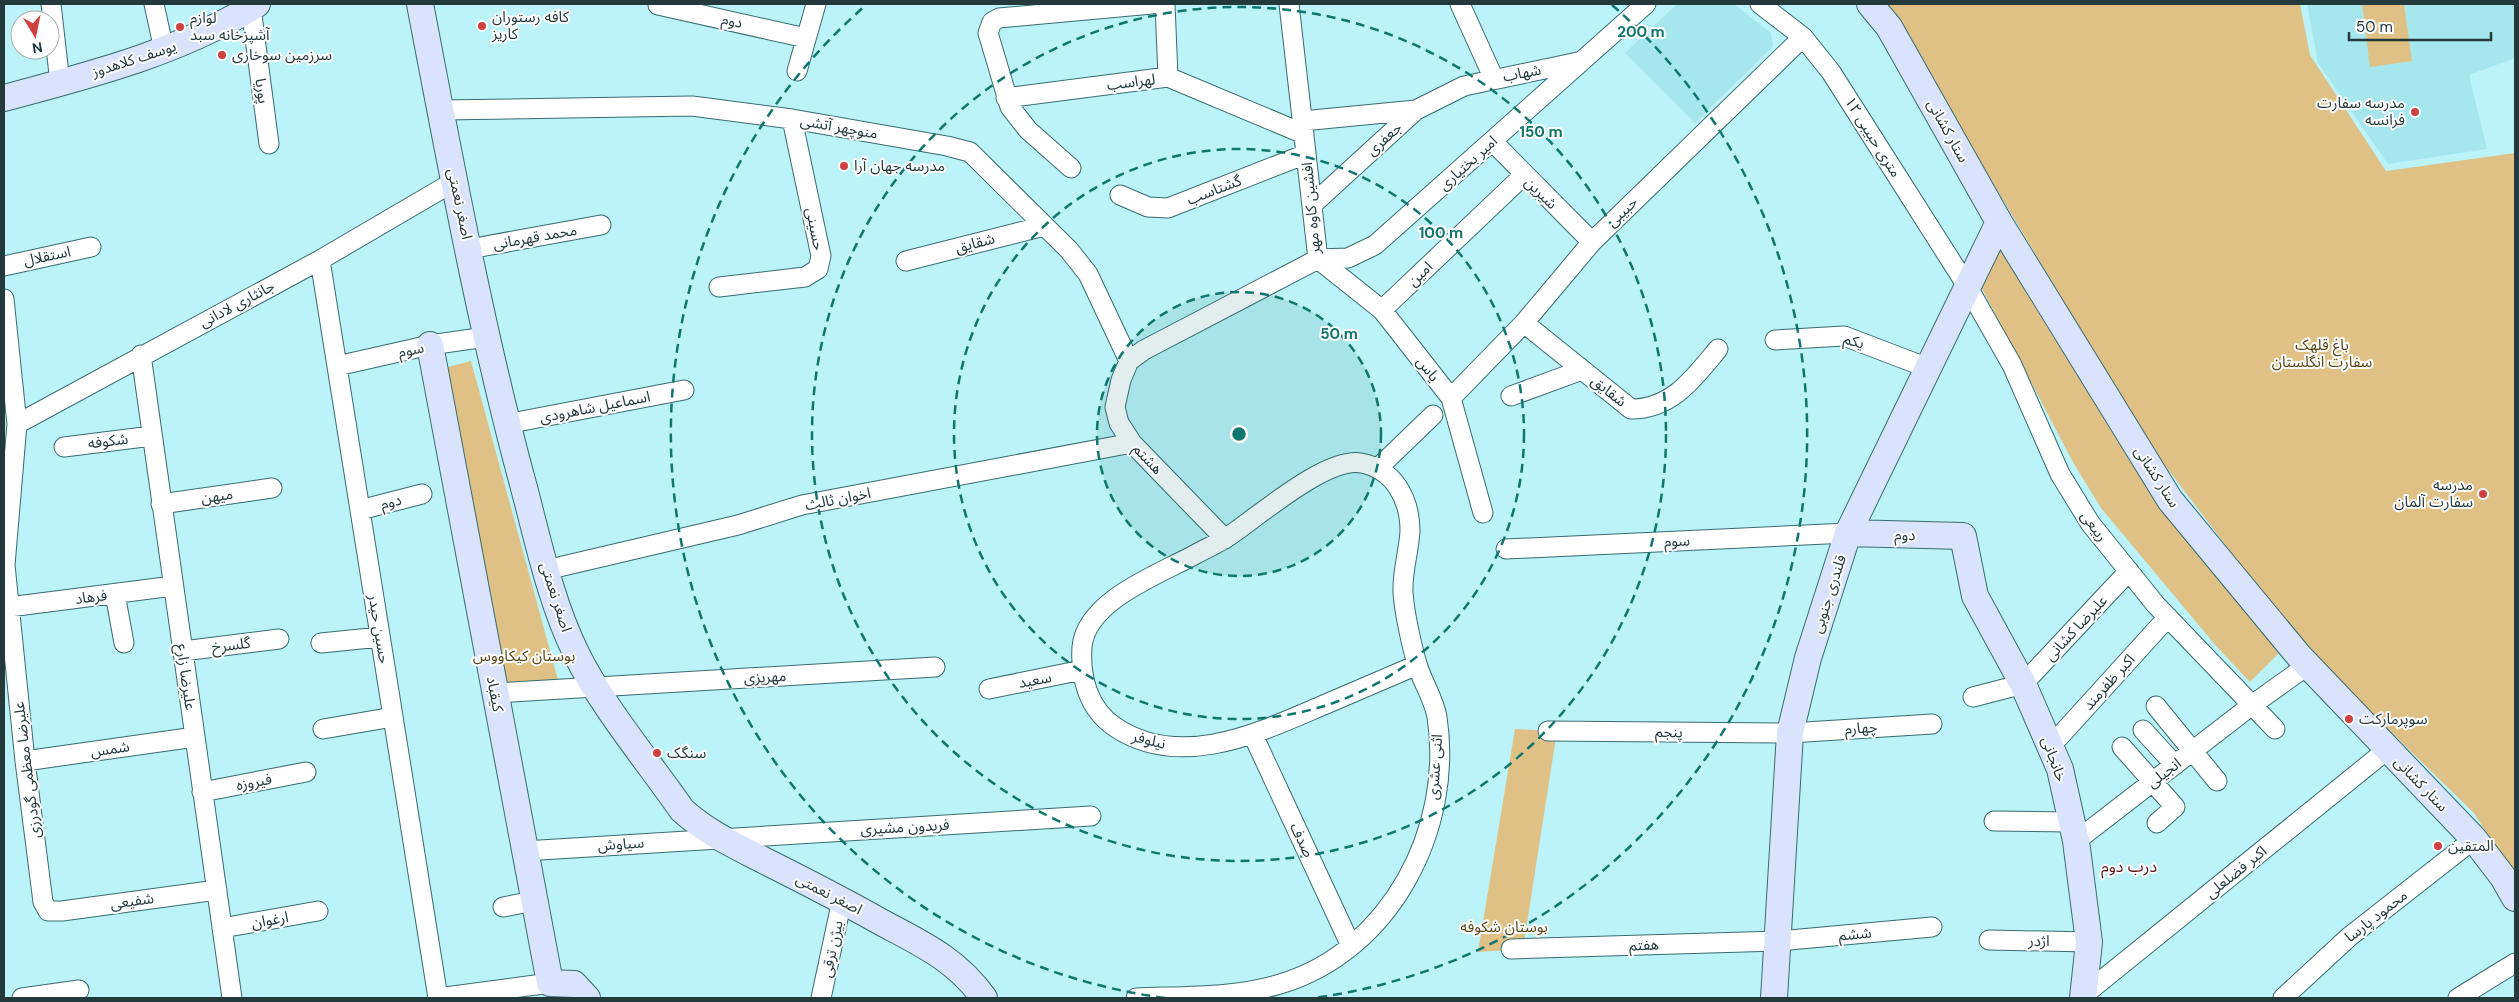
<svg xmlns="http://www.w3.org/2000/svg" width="2519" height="1002" font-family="'DM Sans','Noto Sans Arabic',sans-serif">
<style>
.built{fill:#a6e7ee}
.green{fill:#dfc185}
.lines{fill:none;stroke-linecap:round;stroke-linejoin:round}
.street-casing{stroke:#376b70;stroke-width:21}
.secondary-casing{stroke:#376b70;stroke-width:28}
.street{stroke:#fff;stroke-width:19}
.secondary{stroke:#d9e4fc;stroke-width:26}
.ring{fill:none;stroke:#0f766e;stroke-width:2.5;stroke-dasharray:9 6}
.poi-dot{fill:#cf4041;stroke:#fff;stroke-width:2}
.labels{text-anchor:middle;stroke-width:4;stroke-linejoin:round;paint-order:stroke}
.poi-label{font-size:15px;fill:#23393c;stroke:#fff;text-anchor:start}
.street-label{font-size:15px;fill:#23393c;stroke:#fff}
.park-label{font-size:15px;fill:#594517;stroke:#fff}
.neighbourhood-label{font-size:16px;fill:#5d1919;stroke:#fff}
.centre{fill:#0f766e;stroke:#fff;stroke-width:2.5}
.ring-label{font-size:15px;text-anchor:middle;font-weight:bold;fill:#0f766e;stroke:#fff;stroke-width:4;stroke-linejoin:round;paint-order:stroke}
</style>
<rect width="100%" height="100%" fill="#bcf3f9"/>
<path class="built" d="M 1677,4 L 1734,4 L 1771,33 L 1773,46 L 1695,123 L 1625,53 Z
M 2307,4 L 2515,4 L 2515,58 L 2469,75 L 2487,149 L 2388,164 L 2318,63 Z"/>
<path class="green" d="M 1886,4 L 2300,4 L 2310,55 L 2386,171 L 2515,153 L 2515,877 L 2474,813 L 2303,646 L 2150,446 Z
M 2362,4 L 2404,4 L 2412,61 L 2370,67 Z
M 2001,246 L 2281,651 L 2250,682 L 2217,647 L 2101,508 L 2074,464 L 1981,287 Z
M 471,361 L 558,680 L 503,683 L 444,368 Z
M 1515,729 L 1557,731 L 1523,949 L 1478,952 Z"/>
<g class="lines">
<defs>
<path id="street" d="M 51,4 L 60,83
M 154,4 L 164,50
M 1165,4 L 1168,77
M 1289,4 L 1318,259
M 1460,4 L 1494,79
M 1760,4 L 1803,37 L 1831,72 L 1967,286 L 2012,365 L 2060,474 L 2090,523 L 2156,605 L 2275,729
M 658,5 L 806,38
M 251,8 L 269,144
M 797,71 L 816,4
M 1006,98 L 1168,77 L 1304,134
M 441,110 L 692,106 L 792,119 L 947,146 L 970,152 L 1069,250 L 1088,274 L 1129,361
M 1302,121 L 1416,110
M 1493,142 L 1592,242
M 1071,168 L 1028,130 L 1010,107 L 988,33 L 992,22 L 999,18 L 1152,4
M 1120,195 L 1148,207 L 1168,208 L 1306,154
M 1312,205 L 1416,110 L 1464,86 L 1578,62
M 469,249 L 601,225
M 1318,259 L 1382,310 L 1451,398 L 1483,513
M 320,260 L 438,998
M 906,261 L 1044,226
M 4,266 L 91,247
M 719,287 L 805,277 L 818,269 L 821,256 L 792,119
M 4,299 L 17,424 L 5,565 L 25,761 L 43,902 L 48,911 L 62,911 L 217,890
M 1382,310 L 1524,175
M 1524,323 L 1631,409 C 1672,409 1694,378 1718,349
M 1775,340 L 1844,336 L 1928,368
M 141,355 L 232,998
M 337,366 L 430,345 L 486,337
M 1511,396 L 1582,370
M 1451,398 L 1524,323 L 1592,242 L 1803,37
M 17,424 L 320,260 L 455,181
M 506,424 L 684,390
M 64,447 L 152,436
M 1378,468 L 1433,415
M 161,504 L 272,488
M 360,510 L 422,494
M 1225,539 L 1132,443 L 1119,423 L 1115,407 L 1121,380 L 1129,361 L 1144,350 L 1318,259 L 1348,258 L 1375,245 L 1646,4
M 1506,549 L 1848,533
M 546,570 L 738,525 L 802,505 L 1132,443
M 115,594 L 124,643
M 9,607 L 173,586
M 321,643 L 380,637
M 183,651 L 279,639
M 989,689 L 1082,670
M 495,693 L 935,667
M 1973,697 L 2023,684 L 2129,571
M 2156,706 L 2217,781
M 323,729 L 393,717
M 2143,730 L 2175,765
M 1548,731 L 1790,733 L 1932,724
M 1253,735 L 1351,946
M 2050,747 L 2168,617
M 2122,747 L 2175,807 L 2157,823
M 25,761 L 195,737
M 202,792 L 306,772
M 1994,821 L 2072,822
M 2076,841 L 2252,705 L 2308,665
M 524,851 L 1091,816
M 503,907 L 534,901
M 222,928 L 318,911
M 1989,940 L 2089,942
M 1511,949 L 1778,941 L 1932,927
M 2085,994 L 2388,749
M 22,998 L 79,990
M 438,998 L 550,983
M 821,998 L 842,900
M 1136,998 C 1183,996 1235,998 1280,984 C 1391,951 1454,828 1437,717 C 1434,699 1423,683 1418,667 C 1412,648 1404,611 1403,592 C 1402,572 1409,551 1410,531 C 1410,499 1394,469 1361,463 C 1326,457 1259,516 1229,536 C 1219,543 1207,548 1196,554 C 1160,574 1086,600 1082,647 C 1080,677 1088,709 1115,727 C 1179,770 1256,734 1319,707 C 1351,693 1384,679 1417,665
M 2283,998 L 2349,937 L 2474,839
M 2458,998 L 2515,963"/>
<path id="secondary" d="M 420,4 C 451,165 480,326 523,484 C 538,540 550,600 576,653 C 601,705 648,761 682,810 C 706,832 734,845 763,860 C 803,880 842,900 881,922 C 922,944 956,959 984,998
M 1870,4 L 1889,27 L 1999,222 L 2170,500 L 2299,656 L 2474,839 L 2503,877 L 2515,898
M 4,98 C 90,75 181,52 257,4
M 430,345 L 550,983
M 1848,533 L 1963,536 L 1975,596 L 2023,684 L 2060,769 L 2076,841 L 2089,942 L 2083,998
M 550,983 L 574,984 L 587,998
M 1774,998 L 1790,733 L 1808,658 L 1848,533 L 1999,222"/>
</defs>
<use href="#street" class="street-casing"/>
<use href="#secondary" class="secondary-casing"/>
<use href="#street" class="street"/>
<use href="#secondary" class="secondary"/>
</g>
<circle cx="1239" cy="434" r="142" fill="#0f766e" fill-opacity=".12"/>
<g class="ring">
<circle cx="1239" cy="434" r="142"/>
<circle cx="1239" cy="434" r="285"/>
<circle cx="1239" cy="434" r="427"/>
<path d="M1165 998A569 569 0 0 1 866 5M1612 5A569 569 0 0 1 1313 998"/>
</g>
<g class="poi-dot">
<circle cx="482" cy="26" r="5"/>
<circle cx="180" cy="27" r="5"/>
<circle cx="222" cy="55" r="5"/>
<circle cx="2415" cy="112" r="5"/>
<circle cx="844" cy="166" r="5"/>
<circle cx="2483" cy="494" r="5"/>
<circle cx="2349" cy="719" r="5"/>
<circle cx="657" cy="753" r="5"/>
<circle cx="2438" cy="846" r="5"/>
</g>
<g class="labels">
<g class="poi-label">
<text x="492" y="22">کافه رستوران<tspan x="492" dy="17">کاریز</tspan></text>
<text x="190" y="23">لوازم<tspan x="190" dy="17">آشپزخانه سبد</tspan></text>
<text x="232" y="60">سرزمين سوخاری</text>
<text x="2405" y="108" text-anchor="end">مدرسه سفارت<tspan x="2405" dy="17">فرانسه</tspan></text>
<text x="854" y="171">مدرسه جهان آرا</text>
<text x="2473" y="490" text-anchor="end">مدرسه<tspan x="2473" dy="17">سفارت آلمان</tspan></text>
<text x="2359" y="724">سوپرمارکت</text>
<text x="667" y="758">سنگک</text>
<text x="2448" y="851">المتقین</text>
</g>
<g class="street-label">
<text transform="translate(732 21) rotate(12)" y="5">دوم</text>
<text transform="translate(134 59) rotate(-18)" y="5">یوسف کلاهدوز</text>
<text transform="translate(1522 73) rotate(-11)" y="5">شهاب</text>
<text transform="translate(1131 82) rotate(-7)" y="5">لهراسب</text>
<text transform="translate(262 91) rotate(82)" y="5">پوریا</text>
<text transform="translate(839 127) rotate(10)" y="5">منوچهر آتشی</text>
<text transform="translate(1948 131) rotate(61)" y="5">ستار کشانی</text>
<text transform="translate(1873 137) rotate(58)" y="5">۱۲ متری حبیبی</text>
<text transform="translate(1384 139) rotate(-42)" y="5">جعفری</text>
<text transform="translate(1468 163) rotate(-42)" y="5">امیر بختیاری</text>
<text transform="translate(1214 190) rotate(-21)" y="5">گشتاسب</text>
<text transform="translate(1541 193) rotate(44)" y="5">شیرین</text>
<text transform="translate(460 204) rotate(78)" y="5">اصغر نعمتی</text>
<text transform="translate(1311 208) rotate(-95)" y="5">افشین کاوه مهر</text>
<text transform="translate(1622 212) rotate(-44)" y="5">حبیبی</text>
<text transform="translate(815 229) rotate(79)" y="5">حسینی</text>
<text transform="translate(535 237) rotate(-10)" y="5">محمد قهرمانی</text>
<text transform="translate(975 243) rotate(-14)" y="5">شقایق</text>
<text transform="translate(47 256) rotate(-12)" y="5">استقلال</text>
<text transform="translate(1420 274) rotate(-44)" y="5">امین</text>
<text transform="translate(237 304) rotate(-28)" y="5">جانثاری لادانی</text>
<text transform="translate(1854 341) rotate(16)" y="5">یکم</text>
<text transform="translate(411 350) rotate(-12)" y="5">سوم</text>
<text transform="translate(1428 369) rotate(52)" y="5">یاس</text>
<text transform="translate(1609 391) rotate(39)" y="5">شقایق</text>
<text transform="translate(595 407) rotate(-11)" y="5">اسماعیل شاهرودی</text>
<text transform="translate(108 441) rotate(-7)" y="5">شکوفه</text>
<text transform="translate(1148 459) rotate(47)" y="5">هشتم</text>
<text transform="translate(2157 477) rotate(57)" y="5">ستار کشانی</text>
<text transform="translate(217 496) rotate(-8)" y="5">میهن</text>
<text transform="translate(838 499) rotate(-11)" y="5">اخوان ثالث</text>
<text transform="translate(391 502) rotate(-15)" y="5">دوم</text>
<text transform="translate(2094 526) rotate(54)" y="5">ربیعی</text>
<text transform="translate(1905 535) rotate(1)" y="5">دوم</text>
<text transform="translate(1677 541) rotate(-3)" y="5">سوم</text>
<text transform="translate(1829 594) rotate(-72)" y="5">قلندری جنوبی</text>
<text transform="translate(91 597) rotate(-7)" y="5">فرهاد</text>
<text transform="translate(556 597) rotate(72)" y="5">اصغر نعمتی</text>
<text transform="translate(2076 628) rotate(-47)" y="5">علیرضا کشانی</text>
<text transform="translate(379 629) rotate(81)" y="5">حسین حیدر</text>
<text transform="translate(231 645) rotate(-7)" y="5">گلسرخ</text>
<text transform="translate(186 677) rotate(82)" y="5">علیرضا زارع</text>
<text transform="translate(765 677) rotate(-3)" y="5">مهریزی</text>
<text transform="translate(1035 680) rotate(-11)" y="5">سعید</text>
<text transform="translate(2109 682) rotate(-48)" y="5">اکبر ظفرمند</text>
<text transform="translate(495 694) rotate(79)" y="5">کیقباد</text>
<text transform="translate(1861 728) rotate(-4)" y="5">چهارم</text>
<text transform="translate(1669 732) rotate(1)" y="5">پنجم</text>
<text transform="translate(1149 740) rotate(14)" y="5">نیلوفر</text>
<text transform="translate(110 749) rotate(-8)" y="5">شمس</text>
<text transform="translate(2054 759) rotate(70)" y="5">خانجانی</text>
<text transform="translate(1435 767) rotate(-86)" y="5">اثنی عشری</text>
<text transform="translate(27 770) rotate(-97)" y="5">علیرضا معظمی گودرزی</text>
<text transform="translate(2164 773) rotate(-37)" y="5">انجیلی</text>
<text transform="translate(254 782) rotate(-11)" y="5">فیروزه</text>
<text transform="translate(2421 784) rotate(46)" y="5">ستار کشانی</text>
<text transform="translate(905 827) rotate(-3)" y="5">فریدون مشیری</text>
<text transform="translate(1302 840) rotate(65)" y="5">صدف</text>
<text transform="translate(621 844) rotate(-4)" y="5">سیاوش</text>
<text transform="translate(2236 872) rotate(-39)" y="5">اکبر فضلعلی</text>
<text transform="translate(829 894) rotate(27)" y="5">اصغر نعمتی</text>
<text transform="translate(132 901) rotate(-8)" y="5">شفیعی</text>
<text transform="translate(2376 916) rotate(-38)" y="5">محمود پارسا</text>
<text transform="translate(270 920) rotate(-10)" y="5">ارغوان</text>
<text transform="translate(1855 934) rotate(-5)" y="5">ششم</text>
<text transform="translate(2039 941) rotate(1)" y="5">اژدر</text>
<text transform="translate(1644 945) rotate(-2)" y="5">هفتم</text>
<text transform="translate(832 949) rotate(-78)" y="5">بیژن ترقی</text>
</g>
<g class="park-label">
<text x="2322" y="350">باغ قلهک<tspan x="2322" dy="17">سفارت انگلستان</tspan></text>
<text x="524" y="661">بوستان کیکاووس</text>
<text x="1504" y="932">بوستان شکوفه</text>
</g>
<g class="neighbourhood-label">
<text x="2129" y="872">درب دوم</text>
</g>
</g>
<circle cx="1239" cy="434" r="8" class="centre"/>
<g class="ring-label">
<text x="1641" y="37">200 m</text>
<text x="1541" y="137">150 m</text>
<text x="1441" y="238">100 m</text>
<text x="1339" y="339">50 m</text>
</g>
<rect width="2519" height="1002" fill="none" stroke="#23393c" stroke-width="10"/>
<g transform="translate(35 35) rotate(170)"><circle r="24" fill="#ffffff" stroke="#a7b0b1"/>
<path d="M0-4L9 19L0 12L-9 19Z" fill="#cf4041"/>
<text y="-8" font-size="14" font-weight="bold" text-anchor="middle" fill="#23393c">N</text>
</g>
<path d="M2349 32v8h142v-8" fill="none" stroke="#23393c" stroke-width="2.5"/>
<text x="2356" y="32" font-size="15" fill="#23393c" stroke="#ffffff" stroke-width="4" paint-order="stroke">50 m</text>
</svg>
